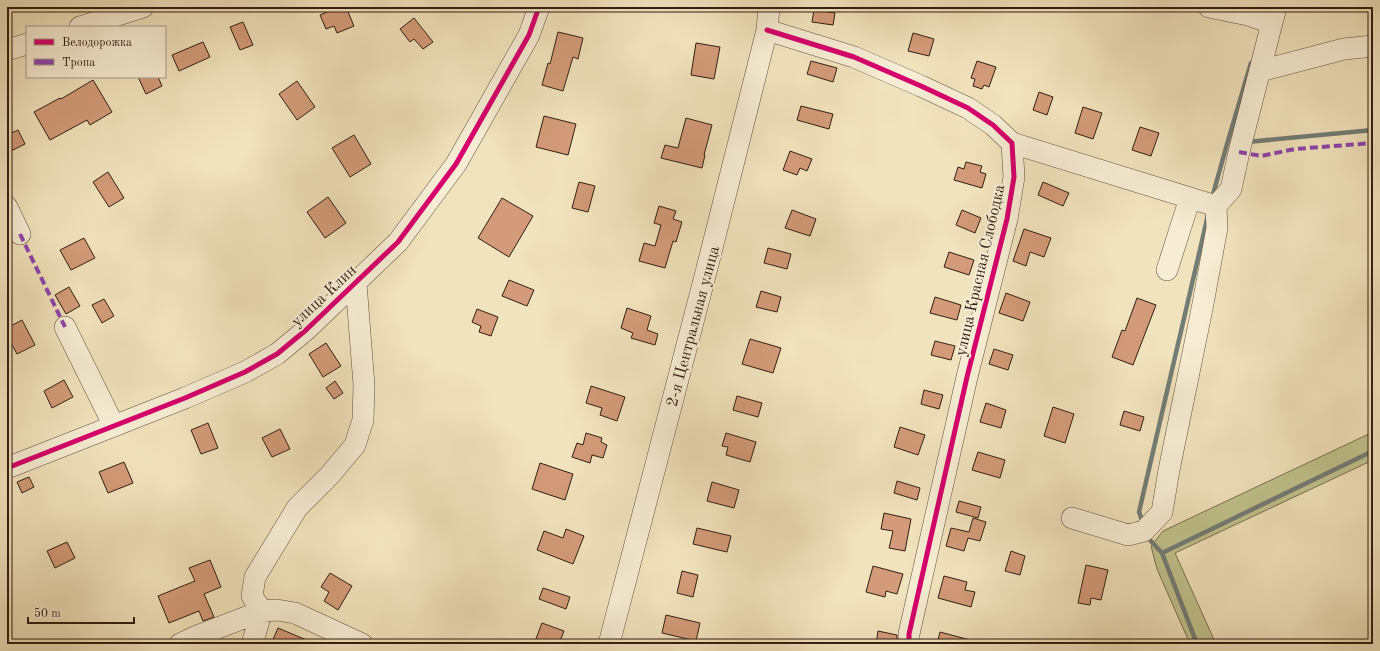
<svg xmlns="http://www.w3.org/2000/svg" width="1380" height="651" font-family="'Old Standard TT',serif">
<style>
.green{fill:#c0c28d;stroke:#7a7050}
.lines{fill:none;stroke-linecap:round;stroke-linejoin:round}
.stream{stroke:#727d76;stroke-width:4.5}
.building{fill:#d39b79;stroke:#331d12}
.minor-casing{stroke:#624e3d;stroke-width:22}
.minor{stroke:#f6edd4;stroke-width:21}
.quiet{stroke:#8e44ad;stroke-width:4;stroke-dasharray:8 4;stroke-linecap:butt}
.cycleway-casing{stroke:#f6edd4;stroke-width:8}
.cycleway{stroke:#d6006c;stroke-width:5}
.labels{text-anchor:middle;stroke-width:4;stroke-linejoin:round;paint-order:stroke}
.street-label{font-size:16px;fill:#331d12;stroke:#f6edd4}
</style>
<rect width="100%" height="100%" fill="#f1e3bd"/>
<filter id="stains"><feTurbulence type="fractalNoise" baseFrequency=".005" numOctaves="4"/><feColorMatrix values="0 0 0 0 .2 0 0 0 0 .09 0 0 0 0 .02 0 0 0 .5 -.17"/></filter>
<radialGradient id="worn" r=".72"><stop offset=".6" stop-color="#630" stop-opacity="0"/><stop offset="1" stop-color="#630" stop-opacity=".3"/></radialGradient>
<path class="green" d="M 1373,432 L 1373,460 L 1175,553 L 1216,644 L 1190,644 L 1157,569 L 1151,546 L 1163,531 Z"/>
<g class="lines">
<path class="stream" d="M 1247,142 L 1373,130
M 1212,198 L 1227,144 L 1251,63
M 1143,523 L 1139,512 L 1208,215
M 1147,534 L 1150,540 L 1162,553 L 1197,644
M 1162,553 L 1373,451"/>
</g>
<path class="building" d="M 325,7 L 346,7 L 354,26 L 337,33 L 334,26 L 326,29 L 320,15 L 327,12 Z
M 814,10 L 835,13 L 833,25 L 812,22 Z
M 414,18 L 433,42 L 423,49 L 414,39 L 410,42 L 400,29 Z
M 243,22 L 253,45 L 240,50 L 230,27 Z
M 558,32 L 583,38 L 578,59 L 573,57 L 563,91 L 542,85 L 548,63 L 550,64 Z
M 913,33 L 934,39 L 929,56 L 908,51 Z
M 203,42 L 210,57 L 179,71 L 172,55 Z
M 696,43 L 720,47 L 714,79 L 691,75 Z
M 811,61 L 837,68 L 833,82 L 807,74 Z
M 977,61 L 996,67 L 989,87 L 984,85 L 982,89 L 973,86 L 975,79 L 971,78 Z
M 138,77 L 158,77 L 162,86 L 146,94 Z
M 93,80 L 112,112 L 90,125 L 87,120 L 50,140 L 34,112 L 60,98 L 61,99 Z
M 297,81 L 315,107 L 297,120 L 279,94 Z
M 1039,92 L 1053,97 L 1047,115 L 1033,110 Z
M 801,106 L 833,114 L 829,129 L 797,120 Z
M 1083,107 L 1102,113 L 1093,139 L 1075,133 Z
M 544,116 L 576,124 L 568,155 L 536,147 Z
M 686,118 L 712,125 L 704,155 L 705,155 L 702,168 L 661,158 L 665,145 L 678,148 Z
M 1140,127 L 1159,133 L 1151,156 L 1132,150 Z
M 18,130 L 25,144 L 7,153 L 7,135 Z
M 354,135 L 371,164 L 350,177 L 332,148 Z
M 790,151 L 812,159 L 807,171 L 800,168 L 797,175 L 783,170 Z
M 966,162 L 982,166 L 980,172 L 986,174 L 982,188 L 954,180 L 958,167 L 964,169 Z
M 108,172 L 124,198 L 109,207 L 93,182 Z
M 579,182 L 595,186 L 588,212 L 572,208 Z
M 1043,182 L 1069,193 L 1063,206 L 1038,195 Z
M 328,197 L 346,223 L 325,238 L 307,212 Z
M 502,198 L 533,216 L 509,257 L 478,238 Z
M 659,206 L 676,211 L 673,219 L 682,222 L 676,242 L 673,241 L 665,268 L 639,261 L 644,243 L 655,246 L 661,225 L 654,223 Z
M 792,210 L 816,219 L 810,236 L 785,228 Z
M 962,210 L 981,218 L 975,233 L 956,225 Z
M 1024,229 L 1051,238 L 1044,257 L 1030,252 L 1026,266 L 1013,261 Z
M 84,238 L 95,258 L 71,270 L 60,250 Z
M 768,248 L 791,254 L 787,269 L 764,263 Z
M 949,252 L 974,260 L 969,275 L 944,267 Z
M 509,280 L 534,290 L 527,306 L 502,296 Z
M 69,287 L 80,306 L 66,314 L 55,295 Z
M 761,291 L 781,297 L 777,312 L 756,307 Z
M 1006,293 L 1030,302 L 1023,321 L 999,313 Z
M 935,297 L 961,305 L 957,320 L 930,313 Z
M 1137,298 L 1156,305 L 1133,365 L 1112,357 L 1122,330 L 1125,331 Z
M 104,299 L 114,316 L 102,323 L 92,305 Z
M 627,308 L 651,316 L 647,330 L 658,334 L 655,345 L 631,338 L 633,333 L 621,328 Z
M 477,309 L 498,317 L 491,336 L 479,332 L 481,326 L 472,322 Z
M 22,320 L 35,345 L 17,354 L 7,336 L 7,328 Z
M 750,339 L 781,348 L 773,373 L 742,364 Z
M 935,341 L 955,346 L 951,360 L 931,355 Z
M 326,343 L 341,366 L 323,377 L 309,354 Z
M 994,349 L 1013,355 L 1008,370 L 989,364 Z
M 64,380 L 73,397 L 52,408 L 44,391 Z
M 335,381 L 343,393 L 334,399 L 326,388 Z
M 591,386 L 625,397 L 617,421 L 600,415 L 602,408 L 586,403 Z
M 924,390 L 943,395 L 939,409 L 921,404 Z
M 737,396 L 762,403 L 758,417 L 733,410 Z
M 986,403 L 1006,410 L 1001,428 L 980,422 Z
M 1053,407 L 1074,414 L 1065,443 L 1044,436 Z
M 1124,411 L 1144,417 L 1140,431 L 1120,425 Z
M 208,423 L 218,448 L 201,454 L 191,430 Z
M 900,427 L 925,435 L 918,455 L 894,447 Z
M 280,429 L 290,449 L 272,457 L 262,438 Z
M 586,433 L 602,438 L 601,442 L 607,445 L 603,458 L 592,455 L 590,463 L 572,457 L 577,443 L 583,445 Z
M 726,433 L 756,442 L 750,462 L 726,455 L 728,447 L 722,446 Z
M 978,452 L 1005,460 L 1000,478 L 972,470 Z
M 124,462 L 133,483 L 108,493 L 99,472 Z
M 540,463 L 573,474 L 565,500 L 532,489 Z
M 29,477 L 34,487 L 22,493 L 17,482 Z
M 897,481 L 920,488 L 917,500 L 894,493 Z
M 712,482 L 739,490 L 734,508 L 707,501 Z
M 959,501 L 981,507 L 978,518 L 956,512 Z
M 884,513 L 911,519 L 905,551 L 889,548 L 893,531 L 881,529 Z
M 973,518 L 986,522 L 980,541 L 968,538 L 964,551 L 946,546 L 951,528 L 969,532 Z
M 697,528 L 731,536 L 727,552 L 693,544 Z
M 566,529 L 584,536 L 573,564 L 537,550 L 544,531 L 563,538 Z
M 67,542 L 75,558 L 55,568 L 47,551 Z
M 1011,551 L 1025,556 L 1020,575 L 1005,571 Z
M 210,560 L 221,587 L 204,594 L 214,617 L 203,621 L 199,611 L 169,623 L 158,596 L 195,581 L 189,568 Z
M 1086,565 L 1108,570 L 1101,600 L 1091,598 L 1090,605 L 1078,603 Z
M 873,566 L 903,574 L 897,594 L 886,591 L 885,597 L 866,592 Z
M 682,571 L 698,575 L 693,597 L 677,593 Z
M 330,573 L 352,586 L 338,610 L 324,601 L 329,592 L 321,587 Z
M 944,576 L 967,582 L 965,590 L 975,592 L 971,607 L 938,598 Z
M 543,588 L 570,597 L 566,609 L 539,599 Z
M 666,615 L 700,623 L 696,641 L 662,633 Z
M 542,623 L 564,631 L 559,644 L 534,644 Z
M 278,628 L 316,644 L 271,644 Z
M 878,631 L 897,635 L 897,644 L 876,644 Z
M 940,632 L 970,640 L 970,644 L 937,644 Z"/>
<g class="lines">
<defs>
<path id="minor" d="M 1209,7 L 1248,15 L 1272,23
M 80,27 L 143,7
M 767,30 L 854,57 L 921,86 L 968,108 L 993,125 L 1012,143 L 1014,177 L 1007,219 L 967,377 L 909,634 L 909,644
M 7,50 L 27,44
M 1260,71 L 1344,49 L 1373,46
M 1012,143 L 1216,206 L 1217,228 L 1202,309 L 1169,470 L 1162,512 L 1144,531 L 1128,535 L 1072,518
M 1216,206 L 1231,189 L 1239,152 L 1276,7
M 7,207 L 20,234
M 1167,270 L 1190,198
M 65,327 L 114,426
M 7,468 L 185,398 L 245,372 L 277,354 L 306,330 L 398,242 L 456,164 L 529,35 L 539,7
M 180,644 L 197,636 L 262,611 L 277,610 L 295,613 L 362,644
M 252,644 L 262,611 L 252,596 L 255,577 L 297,508 L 329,476 L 355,445 L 363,420 L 364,385 L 356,283
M 609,644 L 704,280 L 767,30 L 769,7"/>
</defs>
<use href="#minor" class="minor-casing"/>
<use href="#minor" class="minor"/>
<path class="quiet" d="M 1239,152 L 1261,156 L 1295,149 L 1373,143
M 20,234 L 65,327"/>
<defs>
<path id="cycleway" d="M 767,30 L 854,57 L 921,86 L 968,108 L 993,125 L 1012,143 L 1014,177 L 1007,219 L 967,377 L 909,634 L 909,644
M 7,468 L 185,398 L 245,372 L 277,354 L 306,330 L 398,242 L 456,164 L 529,35 L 539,7"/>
</defs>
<use href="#cycleway" class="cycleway-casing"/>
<use href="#cycleway" class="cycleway"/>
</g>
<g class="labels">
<g class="street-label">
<text transform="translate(979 270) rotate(-77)" y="6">улица Красная Слободка</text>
<text transform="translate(323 295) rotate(-43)" y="6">улица Клин</text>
<text transform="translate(692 326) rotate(-75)" y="6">2-я Центральная улица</text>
</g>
</g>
<rect width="1380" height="651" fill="none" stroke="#f1e3bd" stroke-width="24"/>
<rect x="8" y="8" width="1364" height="635" fill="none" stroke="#331d12" stroke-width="2"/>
<rect x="12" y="12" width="1356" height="627" fill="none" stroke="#331d12"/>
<rect x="26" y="26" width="140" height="52" fill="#f6edd4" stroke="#a89a86"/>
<rect x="34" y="39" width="20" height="6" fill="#d6006c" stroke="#a89a86"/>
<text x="62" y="46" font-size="12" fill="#331d12">Велодорожка</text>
<rect x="34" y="59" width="20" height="6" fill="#8e44ad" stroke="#a89a86"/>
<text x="62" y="66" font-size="12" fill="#331d12">Тропа</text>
<path d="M28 617v6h106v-6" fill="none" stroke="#331d12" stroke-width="2"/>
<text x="34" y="617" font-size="12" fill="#331d12" stroke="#f6edd4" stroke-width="3" paint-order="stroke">50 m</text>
<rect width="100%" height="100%" filter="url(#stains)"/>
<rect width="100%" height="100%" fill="url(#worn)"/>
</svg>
